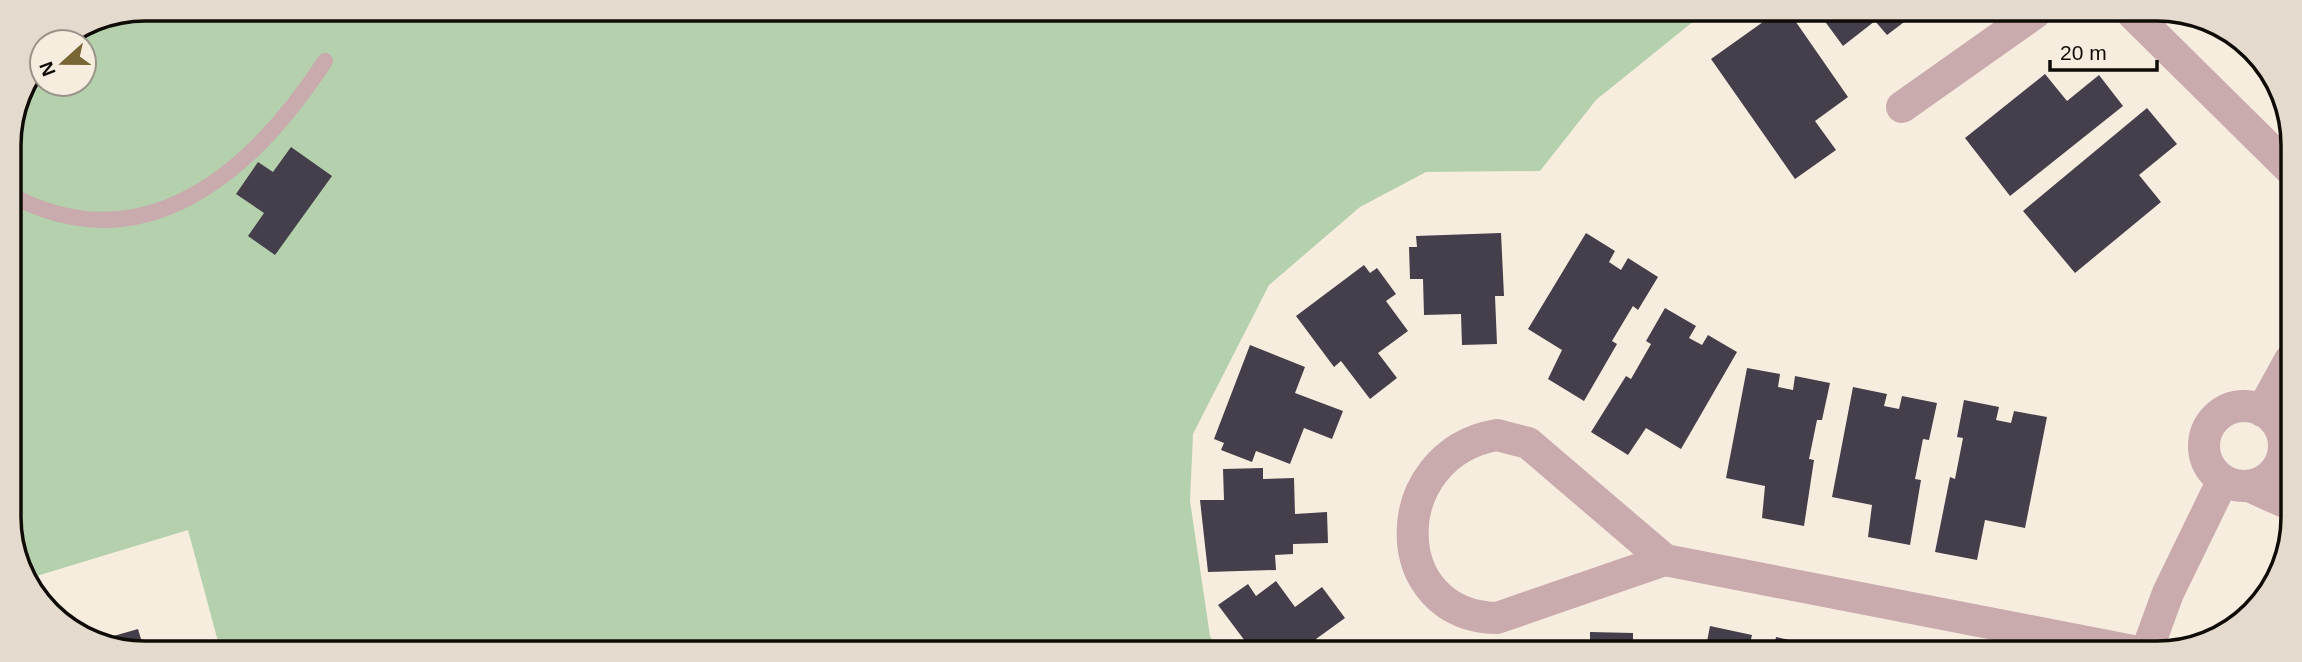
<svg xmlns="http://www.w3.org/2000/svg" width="2302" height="662" font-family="Arial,sans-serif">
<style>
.green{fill:#b4d0ad}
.building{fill:#443f4b}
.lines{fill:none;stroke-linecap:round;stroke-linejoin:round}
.lane{stroke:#c9aaad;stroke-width:16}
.street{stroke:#c9aaad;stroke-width:32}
.rim{fill:none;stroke:#0f0c07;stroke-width:3.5}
</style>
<rect width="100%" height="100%" fill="#f7eddf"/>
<path class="green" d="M 145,9 L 1705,12 L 1596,100 L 1540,171 L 1426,172 L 1360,207 L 1269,285 L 1193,434 L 1190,501 L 1210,636 L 1219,651 L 220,649 L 188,530 L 30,578 L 11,543 L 9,136 L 19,92 L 42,59 L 42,84 L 84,84 L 84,42 L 59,42 L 93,19 Z"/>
<path class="building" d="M 1777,12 L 1789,12 L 1848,97 L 1815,121 L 1836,150 L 1795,179 L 1711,59 Z
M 1818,12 L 1916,13 L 1887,35 L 1875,21 L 1843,46 Z
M 2045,74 L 2067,101 L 2099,75 L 2123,106 L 2010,196 L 1965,138 Z
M 2147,108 L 2177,144 L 2139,175 L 2161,202 L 2075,273 L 2023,211 Z
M 291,147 L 332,176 L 275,255 L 248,236 L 264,213 L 236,194 L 258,162 L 273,172 Z
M 1501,233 L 1504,296 L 1495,296 L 1497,344 L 1462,345 L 1461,314 L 1424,315 L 1423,279 L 1410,279 L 1409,247 L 1417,247 L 1416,236 Z
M 1586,233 L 1615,251 L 1609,262 L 1621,270 L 1628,258 L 1658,277 L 1638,310 L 1633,306 L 1612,341 L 1617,344 L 1584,401 L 1548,379 L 1562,350 L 1528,329 Z
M 1364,265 L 1370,273 L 1377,268 L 1396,294 L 1386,301 L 1408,331 L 1378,353 L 1397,378 L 1370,399 L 1341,361 L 1334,367 L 1296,316 Z
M 1665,308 L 1696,326 L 1689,338 L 1702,345 L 1708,335 L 1737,352 L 1681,449 L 1646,428 L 1628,455 L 1591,432 L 1626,376 L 1631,379 L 1651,344 L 1646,341 Z
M 1250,345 L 1305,367 L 1295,393 L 1343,411 L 1332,439 L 1304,428 L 1290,464 L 1256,451 L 1252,462 L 1221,450 L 1224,443 L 1214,439 Z
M 1747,368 L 1780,374 L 1778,387 L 1793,390 L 1795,376 L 1830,383 L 1822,420 L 1817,420 L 1809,459 L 1814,460 L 1804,526 L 1762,518 L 1765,486 L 1726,478 Z
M 1853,387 L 1887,394 L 1884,406 L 1899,409 L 1902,396 L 1937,403 L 1929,440 L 1923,439 L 1915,479 L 1921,480 L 1910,545 L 1868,537 L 1872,505 L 1832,497 Z
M 1964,400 L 1999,407 L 1996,420 L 2011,423 L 2014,411 L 2047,417 L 2025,528 L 1985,520 L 1977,560 L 1935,552 L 1950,477 L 1955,479 L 1963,438 L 1957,437 Z
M 1263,468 L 1263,479 L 1294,478 L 1295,514 L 1327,512 L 1328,543 L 1293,544 L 1293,554 L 1275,555 L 1276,570 L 1208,572 L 1200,500 L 1224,500 L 1223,469 Z
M 1276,581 L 1295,607 L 1322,587 L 1345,618 L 1316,639 L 1320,644 L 1309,651 L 1239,651 L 1248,645 L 1218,605 L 1248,584 L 1256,596 Z
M 1710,626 L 1752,635 L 1748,652 L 1705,652 Z
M 138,629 L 144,649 L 110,649 L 96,641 Z
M 1590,632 L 1633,633 L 1633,652 L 1590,652 Z
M 1776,637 L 1818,646 L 1817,652 L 1773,652 Z"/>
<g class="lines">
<path class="lane" d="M 9,194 C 145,268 254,170 325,61"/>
<path class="street" d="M 2132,13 L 2290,169
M 1902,107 L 2035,13
M2204 446a40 40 0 1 1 80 0a40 40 0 1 1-80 0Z
M 2262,411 L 2290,360
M 1497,435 L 1528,443 L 1665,560 L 1497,618 C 1384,616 1385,454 1497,435 Z
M 2249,486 L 2289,504
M 1665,560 L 2143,653
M 2146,653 L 2168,593 L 2223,480"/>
</g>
<path d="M0 0H2302V662H0ZM145 21H2157A124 124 0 0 1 2281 145V517A124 124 0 0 1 2157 641H145A124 124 0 0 1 21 517V145A124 124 0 0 1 145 21Z" fill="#e4dbce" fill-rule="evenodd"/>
<path class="rim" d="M145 21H2157A124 124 0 0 1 2281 145V517A124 124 0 0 1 2157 641H145A124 124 0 0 1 21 517V145A124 124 0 0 1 145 21Z"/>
<g transform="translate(63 63) rotate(249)"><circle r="33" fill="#f7eddf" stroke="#9a9389" stroke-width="2"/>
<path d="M0-5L12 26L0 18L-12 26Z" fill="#786534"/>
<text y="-10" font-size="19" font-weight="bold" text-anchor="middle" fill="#0f0c07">N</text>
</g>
<path d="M2050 60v10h107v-10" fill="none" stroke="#0f0c07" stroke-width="3.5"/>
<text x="2060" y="60" font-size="21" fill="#0f0c07" stroke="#f7eddf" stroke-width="5" paint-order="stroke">20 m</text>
</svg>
